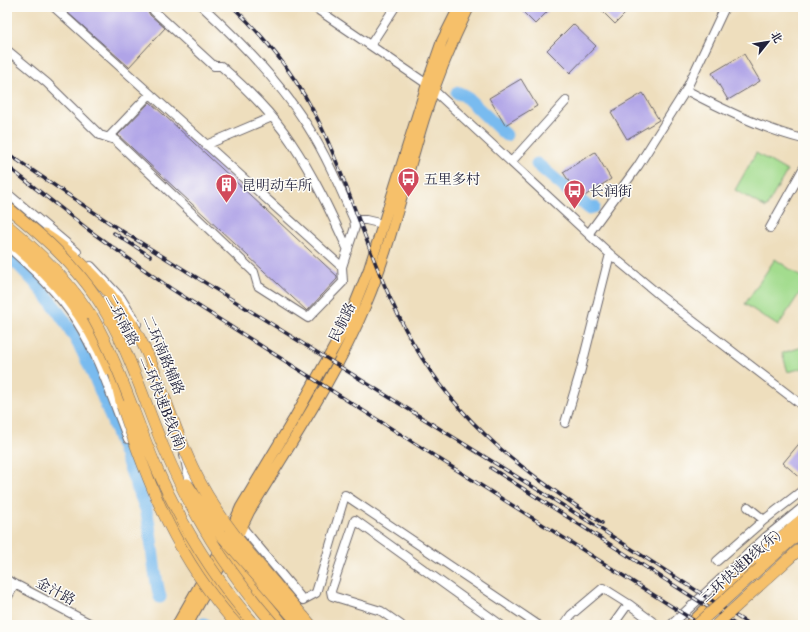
<svg xmlns="http://www.w3.org/2000/svg" width="810" height="632" font-family="'IM FELL Double Pica','Noto Serif SC',serif">
<style>
.green{fill:#a3dc8e;stroke:#627f64}
.lines{fill:none;stroke-linecap:round;stroke-linejoin:round}
.river{stroke:#79bbef;stroke-width:13}
.building{fill:#b0a4e7}
.minor-casing{stroke:#696468;stroke-width:10}
.major-casing{stroke:#696468;stroke-width:12}
.highway-casing{stroke:#696468;stroke-width:12}
.minor{stroke:#fff;stroke-width:8}
.major{stroke:#f6c06b;stroke-width:10}
.highway{stroke:#f6c06b;stroke-width:11}
.rail-casing{stroke:#22223b;stroke-width:3.5}
.rail{stroke:#fdfcf7;stroke-width:2;stroke-dasharray:6;stroke-linecap:butt}
.highway-bridge-casing{stroke:#696468;stroke-width:12;stroke-linecap:butt}
.highway-bridge{stroke:#f6c06b;stroke-width:11}
.labels{text-anchor:middle;stroke-width:3;stroke-linejoin:round;paint-order:stroke}
.poi-label{font-size:14px;fill:#22223b;stroke:#fdfcf7;text-anchor:start}
.street-label{font-size:14px;fill:#22223b;stroke:#fdfcf7}
</style>
<rect width="100%" height="100%" fill="#fdfcf7"/>
<filter id="ink" filterUnits="userSpaceOnUse"><feTurbulence type="fractalNoise" baseFrequency=".025" numOctaves="2"/><feDisplacementMap in="SourceGraphic" scale="8" xChannelSelector="R" yChannelSelector="G"/><feConvolveMatrix kernelMatrix="1 2 1 2 8 2 1 2 1" color-interpolation-filters="sRGB"/></filter>
<filter id="wash" filterUnits="userSpaceOnUse"><feTurbulence type="fractalNoise" baseFrequency=".012" numOctaves="4" result="noise"/><feDisplacementMap in="SourceGraphic" scale="16" xChannelSelector="R" yChannelSelector="G"/><feGaussianBlur stdDeviation="0.9" result="paint"/><feColorMatrix in="noise" values="0 0 0 0 0 0 0 0 0 0 0 0 0 0 0 0 0 1.4 0 .05"/><feComposite in="paint" operator="in"/></filter>
<g filter="url(#wash)">
<rect width="100%" height="100%" fill="#eedebd"/>
<path class="green" d="M 756,153 L 787,171 L 766,208 L 735,190 Z
M 775,259 L 803,278 L 803,288 L 778,326 L 745,304 Z
M 803,347 L 803,368 L 788,372 L 782,353 Z"/>
<g class="lines">
<path class="river" d="M 458,93 L 464,95 L 506,135
M 537,164 L 589,208 L 594,207
M 7,254 C 42,286 72,326 91,369 C 112,414 127,463 146,509 C 153,538 152,569 160,597
M 204,624 L 206,625"/>
</g>
<g id="blocks">
<path class="building" d="M 72,7 L 146,7 L 150,15 L 165,28 L 129,67 L 67,12 Z
M 518,7 L 552,7 L 535,24 Z
M 598,7 L 632,7 L 615,24 Z
M 573,24 L 596,46 L 570,73 L 547,50 Z
M 744,54 L 760,81 L 728,100 L 712,73 Z
M 521,79 L 537,106 L 505,125 L 489,98 Z
M 643,93 L 659,120 L 627,139 L 611,112 Z
M 150,102 L 337,276 L 337,279 L 307,311 L 118,135 Z
M 595,152 L 611,179 L 580,199 L 563,172 Z
M 803,439 L 803,480 L 783,463 Z"/>
</g>
</g>
<g filter="url(#ink)">
<use href="#blocks" fill-opacity="0" stroke="#696468" stroke-width="1"/>
<g class="lines">
<defs>
<path id="minor" d="M 54,7 L 342,267
M 314,7 L 427,84 L 610,254 L 663,298 L 803,406
M 154,11 L 214,66 L 221,66 C 247,89 272,113 291,142 C 314,176 331,213 348,250
M 371,44 L 395,7
M 7,50 L 47,83 L 100,135 L 115,140 L 254,272 L 258,286 L 308,318 L 343,282 L 342,267 L 355,227 L 354,220 C 340,188 326,155 307,125 C 279,81 241,42 203,7
M 686,90 C 720,108 766,130 803,139
M 109,137 L 150,94
M 206,145 L 272,117
M 512,161 L 566,101
M 7,193 L 77,252
M 354,220 L 366,220 L 383,224
M 770,228 L 803,169
M 589,233 L 638,166 L 686,90 L 725,7
M 7,246 C 33,269 59,293 77,322 C 100,358 112,400 128,439
M 91,266 L 121,298 L 137,324
M 565,423 L 580,373 L 610,254
M 184,455 L 191,488
M 764,520 L 803,490
M 242,527 L 303,600 L 316,593 L 345,495 L 538,625
M 717,561 L 764,520 L 748,507
M 7,580 L 93,625
M 7,598 L 15,584
M 401,625 L 381,611 L 332,596 L 331,591 L 355,520 L 501,625
M 564,625 L 571,615 L 603,588 L 630,605 L 657,625
M 613,625 L 628,604
M 671,625 L 766,537 L 803,507"/>
<path id="major" d="M 164,494 C 182,543 212,586 245,625
M 224,550 L 284,625
M 177,625 L 231,530 L 241,507 L 295,417 L 346,326 L 369,269 L 427,84 L 442,41 L 459,7
M 187,625 L 237,537 L 249,512 C 290,444 336,377 366,304 C 391,245 405,180 424,119 C 436,80 451,44 469,7
M 689,625 L 770,546 L 803,518"/>
<path id="highway" d="M 7,225 C 41,254 74,285 96,324
M 44,234 C 80,257 108,288 132,324
M 7,239 C 53,277 86,314 109,370
M 111,360 L 122,406
M 760,568 L 803,530
M 304,617 L 311,625"/>
</defs>
<use href="#minor" class="minor-casing"/>
<use href="#major" class="major-casing"/>
<use href="#highway" class="highway-casing"/>
<use href="#minor" class="minor"/>
<use href="#major" class="major"/>
<use href="#highway" class="highway"/>
<defs>
<path id="rail" d="M 233,7 C 268,40 299,81 320,124 C 354,195 373,274 413,343 C 460,425 525,473 602,523
M 7,153 L 114,226 L 596,526 L 750,625
M 7,166 L 90,231 L 170,288 L 701,625
M 114,233 L 150,256
M 491,468 L 736,625"/>
</defs>
<use href="#rail" class="rail-casing"/>
<use href="#rail" class="rail"/>
<defs>
<path id="highway-bridge" d="M 7,207 C 40,234 72,261 96,297 C 127,342 142,396 163,446 C 192,515 225,568 274,625
M 92,316 C 119,364 135,418 157,469 C 182,526 214,578 255,625
M 132,324 C 159,370 171,424 195,472 C 221,526 265,571 304,617
M 122,406 C 150,489 177,559 237,625
M 187,484 L 221,535 L 300,625
M 697,625 L 760,568
M 716,625 L 803,546"/>
</defs>
<use href="#highway-bridge" class="highway-bridge-casing"/>
<use href="#highway-bridge" class="highway-bridge"/>
</g>
</g>
<defs>
<symbol id="bus-pin" viewBox="-11 -11 22 30"><path d="M0 17L-7.5 6A9.5 9.5 0 1 1 7.5 6Z" fill="#d1495b" stroke="#fdfcf7"/><path d="M-5-6H5V4H4V6H2V4H-2V6H-4V4H-5ZM-3.5-4V0h7V-4ZM-3.5 1.2v1.5H-2V1.2ZM2 1.2v1.5H3.5V1.2Z" fill="#fff"/></symbol>
<symbol id="building-pin" viewBox="-11 -11 22 30"><path d="M0 17L-7.5 6A9.5 9.5 0 1 1 7.5 6Z" fill="#d1495b" stroke="#fdfcf7"/><path d="M-4-6H4V6H1V3H-1V6H-4ZM-2.5-4.3h1.7v1.8h-1.7ZM.8-4.3h1.7v1.8H.8ZM-2.5-1h1.7V.8h-1.7ZM.8-1h1.7V.8H.8Z" fill="#fff"/></symbol>
</defs>
<g fill-rule="evenodd">
<use href="#bus-pin" x="396" y="166" width="25" height="34"/>
<use href="#building-pin" x="214" y="172" width="25" height="34"/>
<use href="#bus-pin" x="562" y="178" width="25" height="34"/>
</g>
<g class="labels">
<g class="poi-label">
<text x="424" y="184">五里多村</text>
<text x="242" y="190">昆明动车所</text>
<text x="590" y="196">长润街</text>
</g>
<g class="street-label">
<text transform="translate(122 320) rotate(62)" y="5">二环南路</text>
<text transform="translate(342 322) rotate(-64)" y="5">民航路</text>
<text transform="translate(164 355) rotate(67)" y="5">二环南路辅路</text>
<text transform="translate(163 403) rotate(68)" y="5">二环快速B线(南)</text>
<text transform="translate(740 566) rotate(-42)" y="5">二环快速B线(东)</text>
<text transform="translate(56 591) rotate(28)" y="5">金汁路</text>
</g>
</g>
<rect width="810" height="632" fill="none" stroke="#fdfcf7" stroke-width="24"/>
<g transform="translate(768 42) rotate(60)" stroke="#fdfcf7" stroke-width="3" paint-order="stroke">
<path d="M0-3L7 15L0 10L-7 15Z" fill="#22223b"/>
<text y="-6" font-size="11" font-weight="bold" text-anchor="middle" fill="#22223b">北</text>
</g>
</svg>
